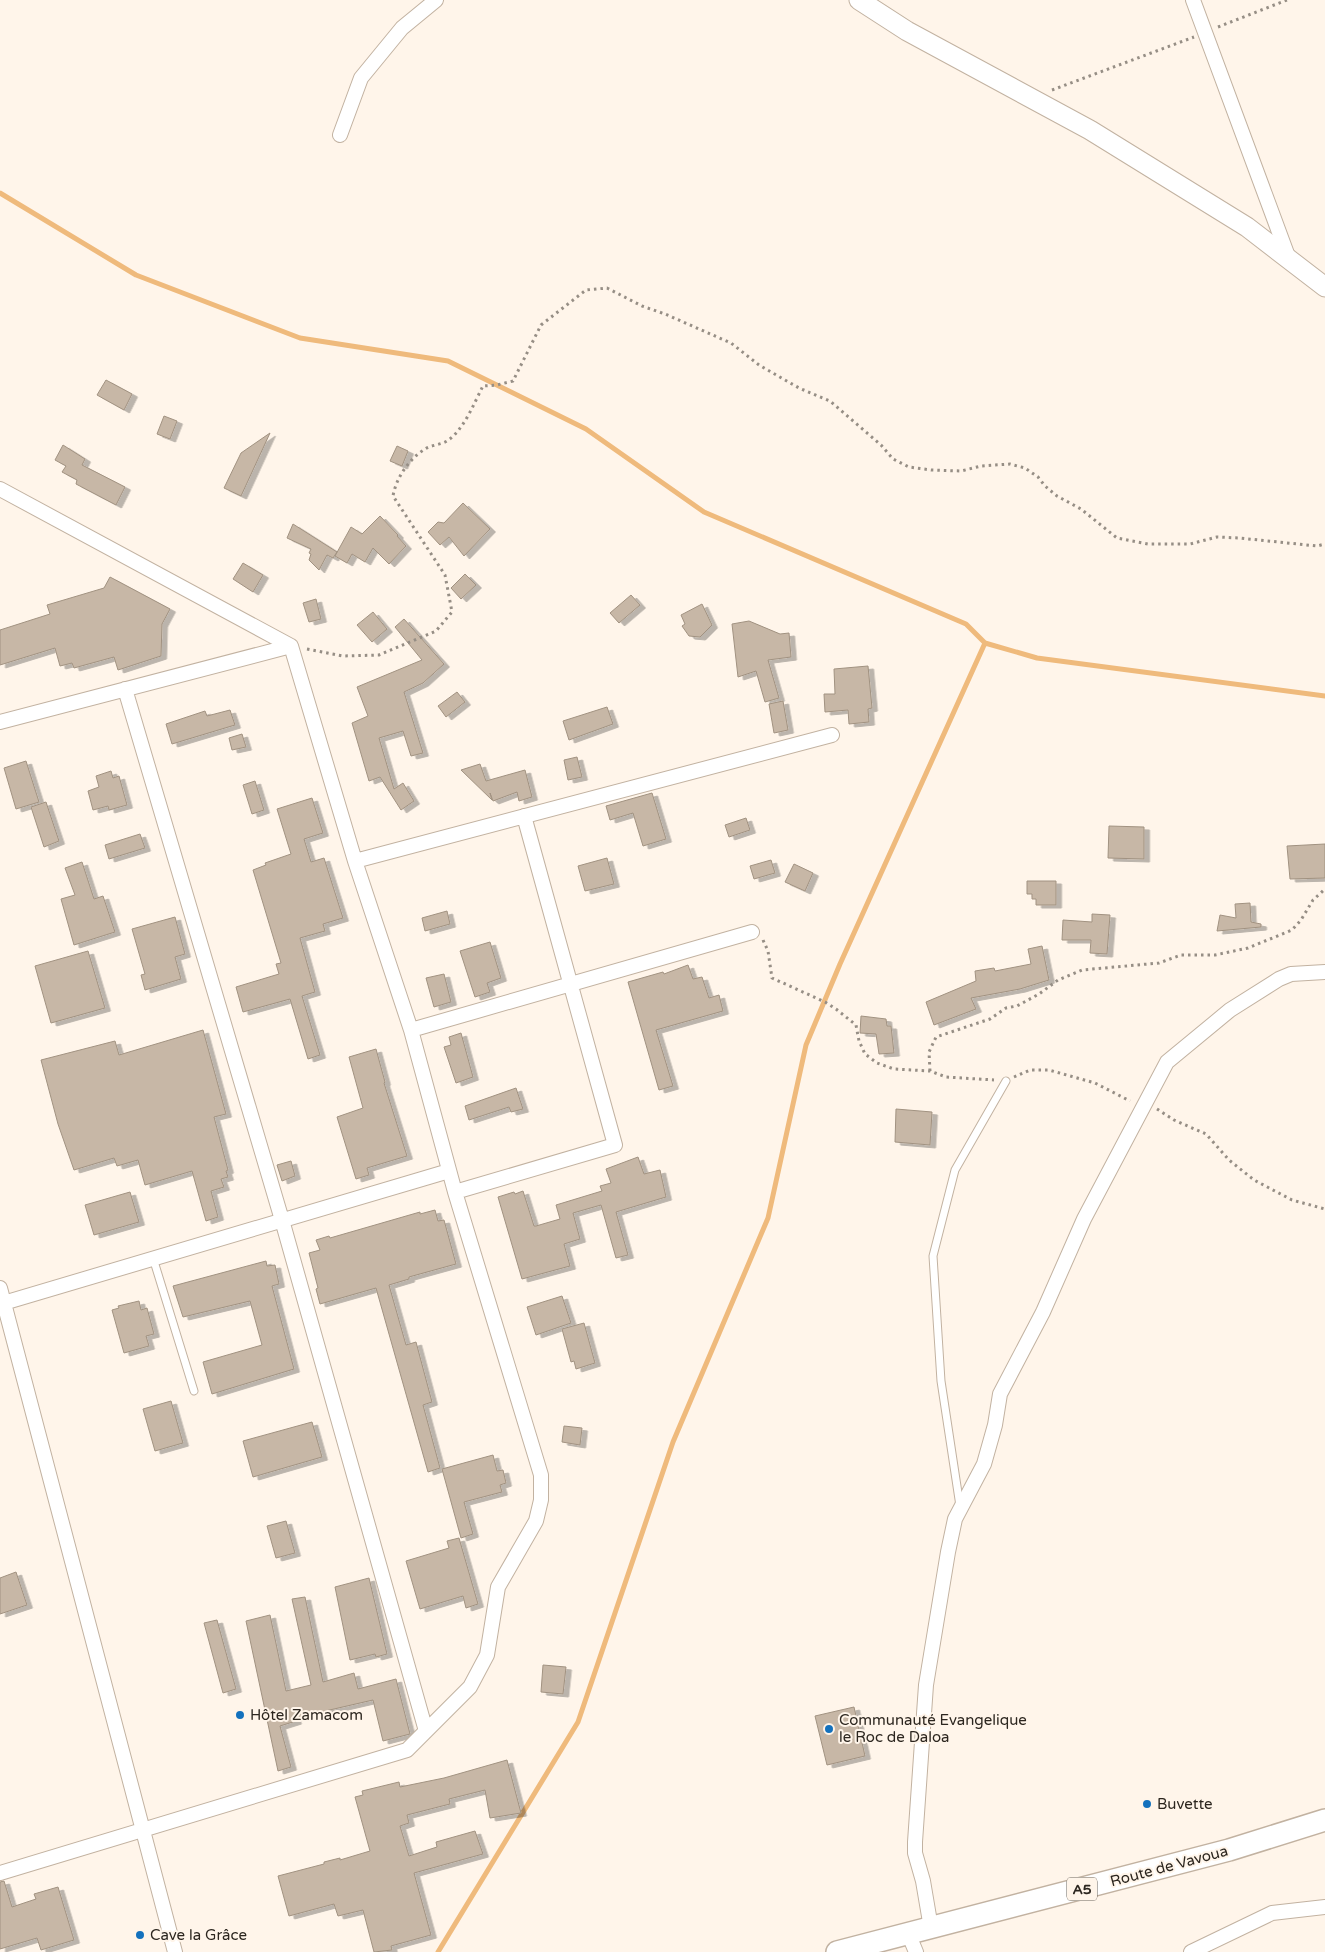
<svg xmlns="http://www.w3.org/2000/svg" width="1325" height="1952" font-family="'Varela Round',sans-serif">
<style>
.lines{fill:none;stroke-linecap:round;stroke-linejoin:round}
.stream{stroke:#efba7c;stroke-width:5}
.building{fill:#c7b7a6;stroke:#a19281;filter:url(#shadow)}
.lane-casing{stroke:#c2b2a1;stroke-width:9}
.street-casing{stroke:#c2b2a1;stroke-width:16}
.secondary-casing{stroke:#c2b2a1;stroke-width:21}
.primary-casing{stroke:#c2b2a1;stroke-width:24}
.path{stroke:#968e85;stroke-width:3;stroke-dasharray:2.5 4;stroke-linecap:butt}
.lane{stroke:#fff;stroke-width:7}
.street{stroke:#fff;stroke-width:14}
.secondary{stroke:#fff;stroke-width:19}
.primary{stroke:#fff;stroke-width:21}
.poi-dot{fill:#1471bd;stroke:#fff5ea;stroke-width:2}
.labels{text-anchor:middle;stroke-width:4;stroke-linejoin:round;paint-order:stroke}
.shield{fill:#fff5ea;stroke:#6b645c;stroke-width:1}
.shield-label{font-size:14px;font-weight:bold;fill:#2c261f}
.poi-label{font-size:15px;fill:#2c261f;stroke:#fff5ea;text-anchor:start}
.street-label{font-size:15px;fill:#2c261f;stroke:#fff5ea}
</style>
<defs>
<filter id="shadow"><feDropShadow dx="5.5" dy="3" stdDeviation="0" flood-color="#0004"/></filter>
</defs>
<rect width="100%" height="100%" fill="#fff5ea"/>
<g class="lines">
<path class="stream" d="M 0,193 L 136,275 L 300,338 L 448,361 L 586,429 L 704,512 L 966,624 L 985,643 L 1037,658 L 1325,696
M 438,1952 L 578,1722 L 673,1442 L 768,1218 L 806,1045 L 840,964 L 985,643"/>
</g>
<path class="building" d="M 106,380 L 132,394 L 124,410 L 97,395 Z
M 164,416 L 177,421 L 170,439 L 157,434 Z
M 270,433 L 241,496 L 224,488 L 241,453 Z
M 63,445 L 85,459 L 82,465 L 125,487 L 116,505 L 76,484 L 77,480 L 62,472 L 66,466 L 55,460 Z
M 397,446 L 408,451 L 402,466 L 390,461 Z
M 463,503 L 490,529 L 464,556 L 449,537 L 440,545 L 428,532 L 438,522 L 444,523 Z
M 380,516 L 398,535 L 397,536 L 406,546 L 389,564 L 373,548 L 365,562 L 352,554 L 347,563 L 335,556 L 351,527 L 362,534 Z
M 293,524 L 337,552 L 333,558 L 327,555 L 319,570 L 309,560 L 311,554 L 309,553 L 311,549 L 287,538 Z
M 243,563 L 263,575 L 253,592 L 233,579 Z
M 465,574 L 476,585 L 461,599 L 451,588 Z
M 110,577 L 170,609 L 162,624 L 161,656 L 118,670 L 114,657 L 74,668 L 72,663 L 60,666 L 55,648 L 0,665 L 0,630 L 50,614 L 47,605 L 104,588 Z
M 631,595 L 640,605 L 619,623 L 610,613 Z
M 316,599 L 321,619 L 309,622 L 303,603 Z
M 702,604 L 712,625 L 700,637 L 689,636 L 682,626 L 685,624 L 681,615 Z
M 373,612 L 387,629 L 372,642 L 357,625 Z
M 404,619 L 444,664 L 423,683 L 404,692 L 423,753 L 411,756 L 403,731 L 379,738 L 394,789 L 403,783 L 414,801 L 401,810 L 380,777 L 369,781 L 352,723 L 368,716 L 357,687 L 422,660 L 395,627 Z
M 749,621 L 780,634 L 789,633 L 791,657 L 768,660 L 779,698 L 765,702 L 756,671 L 738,677 L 732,624 Z
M 868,666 L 872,708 L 868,709 L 869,722 L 849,724 L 848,710 L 825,712 L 824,694 L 835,694 L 834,669 Z
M 457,692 L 465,702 L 446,717 L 438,706 Z
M 783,701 L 788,730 L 774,733 L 769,704 Z
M 607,707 L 613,724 L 569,740 L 563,721 Z
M 230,710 L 235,725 L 172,744 L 166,724 L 205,711 L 207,716 Z
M 242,734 L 246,747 L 232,750 L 229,738 Z
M 577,757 L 582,777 L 568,780 L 564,760 Z
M 26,761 L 39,802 L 16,809 L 4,768 Z
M 480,764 L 486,781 L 525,770 L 532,797 L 519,801 L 517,792 L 493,801 L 490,793 L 492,800 L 461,770 Z
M 111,771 L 113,778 L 119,776 L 127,805 L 109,810 L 108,806 L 93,810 L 88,791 L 99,787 L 96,776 Z
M 255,781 L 264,810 L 252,814 L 243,785 Z
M 652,793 L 666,839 L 643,846 L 633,813 L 610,820 L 606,806 Z
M 312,798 L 323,833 L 304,839 L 311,862 L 324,858 L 343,918 L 323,924 L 325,931 L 300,938 L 315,992 L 302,996 L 320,1055 L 308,1059 L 290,999 L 243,1012 L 236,987 L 279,974 L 276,964 L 281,963 L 253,870 L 266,865 L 265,863 L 291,854 L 277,809 Z
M 46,802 L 59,841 L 44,847 L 31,807 Z
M 746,818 L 750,830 L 729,837 L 725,825 Z
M 1109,826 L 1144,827 L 1144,859 L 1108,858 Z
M 140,834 L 145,848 L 109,859 L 105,845 Z
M 1325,844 L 1325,878 L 1290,879 L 1287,846 Z
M 607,858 L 614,884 L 585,891 L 578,866 Z
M 771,860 L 775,873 L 754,879 L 750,866 Z
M 82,862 L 94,899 L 103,896 L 115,932 L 74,945 L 61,899 L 75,895 L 65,868 Z
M 794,864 L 813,873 L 805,891 L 785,882 Z
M 1027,881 L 1056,881 L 1056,905 L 1036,905 L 1036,899 L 1032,899 L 1032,894 L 1027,894 Z
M 1250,903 L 1251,922 L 1261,924 L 1261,927 L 1217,931 L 1220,915 L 1236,918 L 1235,904 Z
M 447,911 L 450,924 L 425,931 L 422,918 Z
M 1092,914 L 1110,915 L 1107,954 L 1090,953 L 1091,940 L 1062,940 L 1063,920 L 1092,922 Z
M 175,917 L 185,954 L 175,957 L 181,979 L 145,990 L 141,975 L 145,974 L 132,929 Z
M 490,942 L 501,978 L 487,983 L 490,992 L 475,997 L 460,951 Z
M 1042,946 L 1049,980 L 1020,989 L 971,998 L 976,1009 L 934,1025 L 926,1002 L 976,981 L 975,971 L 994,968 L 995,971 L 1031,964 L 1028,949 Z
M 88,951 L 105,1008 L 51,1023 L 35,966 Z
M 688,965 L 693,979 L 702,977 L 709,998 L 719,995 L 723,1011 L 656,1030 L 673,1086 L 659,1090 L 628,982 L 663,972 L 664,974 Z
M 444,974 L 451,1002 L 434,1007 L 426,978 Z
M 861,1016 L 886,1019 L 887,1026 L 891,1026 L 894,1053 L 879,1054 L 876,1034 L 860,1033 Z
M 203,1030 L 226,1114 L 214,1117 L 228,1170 L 226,1171 L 228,1177 L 221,1179 L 224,1187 L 211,1191 L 218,1217 L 206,1221 L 192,1171 L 145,1185 L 138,1160 L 117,1166 L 114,1158 L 74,1170 L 58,1124 L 41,1060 L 115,1041 L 119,1055 Z
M 461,1033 L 473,1077 L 456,1083 L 444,1047 L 451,1045 L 449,1037 Z
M 376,1049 L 385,1082 L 384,1083 L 407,1156 L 367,1168 L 369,1175 L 356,1179 L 337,1117 L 363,1108 L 349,1057 Z
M 516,1088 L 523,1109 L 511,1112 L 509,1107 L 469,1120 L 465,1106 Z
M 896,1109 L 932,1112 L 930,1145 L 895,1142 Z
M 638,1157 L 644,1174 L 660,1170 L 666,1197 L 616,1212 L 628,1255 L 616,1258 L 601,1205 L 573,1213 L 580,1239 L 564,1244 L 570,1266 L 522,1279 L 498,1197 L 514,1192 L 515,1194 L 523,1191 L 534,1226 L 536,1226 L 560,1219 L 556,1205 L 602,1191 L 600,1186 L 611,1183 L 606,1169 Z
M 291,1161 L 295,1176 L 282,1181 L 277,1165 Z
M 130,1192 L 139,1222 L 94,1235 L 85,1205 Z
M 435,1210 L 438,1221 L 444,1220 L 456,1264 L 409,1277 L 409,1279 L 389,1285 L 406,1345 L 416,1342 L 432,1402 L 423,1405 L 440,1468 L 428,1472 L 376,1288 L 320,1304 L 316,1289 L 318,1288 L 309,1253 L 320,1250 L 316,1240 L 329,1236 L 330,1238 L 420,1212 L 420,1214 Z
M 266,1261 L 267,1266 L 275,1265 L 279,1284 L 272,1286 L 294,1369 L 212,1394 L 203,1362 L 262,1345 L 250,1301 L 183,1317 L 173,1286 Z
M 562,1296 L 571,1323 L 536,1335 L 527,1307 Z
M 139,1301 L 141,1310 L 147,1308 L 154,1334 L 146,1336 L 149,1346 L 124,1353 L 112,1310 L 119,1308 L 118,1306 Z
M 584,1323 L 595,1363 L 576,1369 L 574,1361 L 571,1362 L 562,1329 Z
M 171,1401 L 183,1443 L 155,1451 L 143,1409 Z
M 312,1422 L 322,1457 L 253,1477 L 243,1441 Z
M 564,1426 L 582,1428 L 580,1445 L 562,1442 Z
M 493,1455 L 497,1471 L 503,1470 L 506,1483 L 500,1485 L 502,1492 L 464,1502 L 473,1534 L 461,1538 L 442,1469 Z
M 286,1521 L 295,1553 L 276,1558 L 267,1526 Z
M 459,1538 L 478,1604 L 466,1608 L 463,1596 L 420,1609 L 406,1561 L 449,1548 L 447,1541 Z
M 16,1572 L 27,1605 L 0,1614 L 0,1578 Z
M 369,1578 L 387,1654 L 376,1657 L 375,1654 L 350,1660 L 335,1587 Z
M 305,1597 L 323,1682 L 354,1673 L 358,1689 L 396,1679 L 410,1734 L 383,1741 L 373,1700 L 295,1718 L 296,1721 L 280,1726 L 291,1767 L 278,1771 L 246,1621 L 270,1615 L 286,1691 L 311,1685 L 292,1599 Z
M 217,1620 L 236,1689 L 223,1693 L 204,1623 Z
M 543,1665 L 566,1667 L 563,1694 L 541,1692 Z
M 854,1707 L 865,1756 L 827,1765 L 815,1716 Z
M 507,1760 L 521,1813 L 490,1818 L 485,1790 L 449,1799 L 450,1804 L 407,1815 L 409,1823 L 400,1826 L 409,1856 L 437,1847 L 436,1842 L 475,1831 L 483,1854 L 414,1873 L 431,1935 L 391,1946 L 392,1950 L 374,1952 L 363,1910 L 338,1916 L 334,1904 L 289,1916 L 278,1876 L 324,1864 L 324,1862 L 340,1858 L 340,1860 L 370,1851 L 355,1797 L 363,1795 L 362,1791 L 399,1782 L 400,1787 L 444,1778 Z
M 4,1881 L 12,1907 L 36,1899 L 34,1894 L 58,1887 L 74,1940 L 41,1950 L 37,1938 L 0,1949 L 0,1882 Z"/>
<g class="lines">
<defs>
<path id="lane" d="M 153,1258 L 194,1391
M 960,1506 L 941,1381 L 933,1256 L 955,1170 L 1006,1081"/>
<path id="street" d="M 1193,0 L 1289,259
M 340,135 L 361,78 L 402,28 L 436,0
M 0,489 L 291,646 L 355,861 L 411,1030 L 455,1192 L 541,1475 L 541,1500 L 536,1521 L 498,1587 L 487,1655 L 470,1687 L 407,1750 L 0,1873
M 125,689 L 282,1220 L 426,1731
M 0,722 L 291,646
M 355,861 L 832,735
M 411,1030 L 752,932
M 455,1192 L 615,1145 L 524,816
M 0,1288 L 175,1952
M 0,1304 L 449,1171
M 931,1928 L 923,1881 L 915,1853 L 915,1842 L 926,1685 L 948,1552 L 955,1519 L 984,1464 L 995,1425 L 1000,1394 L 1043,1312 L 1084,1219 L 1167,1062 L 1230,1010 L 1279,979 L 1291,974 L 1325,972
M 908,1933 L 916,1952
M 1191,1952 L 1272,1913 L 1325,1907"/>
<path id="secondary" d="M 859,0 L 907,31 L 1090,130 L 1247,227 L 1325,287"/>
<path id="primary" d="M 837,1952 L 1229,1850 L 1325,1820"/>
</defs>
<use href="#lane" class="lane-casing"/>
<use href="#street" class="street-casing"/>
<use href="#secondary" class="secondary-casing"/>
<use href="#primary" class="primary-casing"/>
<path class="path" d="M 1218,27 L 1287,0
M 1052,90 L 1194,37
M 307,649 L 343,656 L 379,655 L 436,631 L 452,612 L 445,575 L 393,496 C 396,478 409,459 425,449 C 431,445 440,445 447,441 C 464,430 474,403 483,386 L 497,385 L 513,381 L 541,325 L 586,290 L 607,288 L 642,306 L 665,314 L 731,343 L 759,365 L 799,388 L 830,401 L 881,445 L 893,459 L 909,467 L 931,470 L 961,471 L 981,466 L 1010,464 L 1025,468 L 1038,477 L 1045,486 L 1057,496 L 1081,509 L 1117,538 L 1148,544 L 1190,544 L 1217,537 L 1239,538 L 1317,546 L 1325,544
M 763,940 L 768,951 L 772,978 L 825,1002 L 836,1009 L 856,1025 L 859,1041 L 865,1054 L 877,1063 L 894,1069 L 930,1071 L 946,1077 L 994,1080
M 930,1071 L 929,1052 L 936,1037 L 990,1019 L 1006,1008 L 1017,1006 L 1039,994 L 1058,980 L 1082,970 L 1159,963 L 1181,955 L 1215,955 L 1248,948 L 1292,930 L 1301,920 L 1313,900 L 1325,889
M 1014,1077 L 1030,1070 L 1049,1070 L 1095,1083 L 1130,1101
M 1157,1109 L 1174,1120 L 1206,1134 L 1229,1160 L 1254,1180 L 1292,1200 L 1325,1209"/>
<use href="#lane" class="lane"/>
<use href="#street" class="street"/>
<use href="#secondary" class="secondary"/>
<use href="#primary" class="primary"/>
</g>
<g class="poi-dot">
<circle cx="240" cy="1715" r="5"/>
<circle cx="829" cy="1729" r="5"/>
<circle cx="1147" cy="1804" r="5"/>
<circle cx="140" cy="1935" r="5"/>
</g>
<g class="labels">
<rect class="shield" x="1067" y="1877.5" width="30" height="23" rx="4"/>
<g class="shield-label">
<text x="1082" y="1894">A5</text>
</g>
<g class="poi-label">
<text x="250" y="1720">Hôtel Zamacom</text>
<text x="839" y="1725">Communauté Evangelique<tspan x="839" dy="17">le Roc de Daloa</tspan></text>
<text x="1157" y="1809">Buvette</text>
<text x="150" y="1940">Cave la Grâce</text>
</g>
<g class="street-label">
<text transform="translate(1169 1866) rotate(-15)" y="5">Route de Vavoua</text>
</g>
</g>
</svg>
